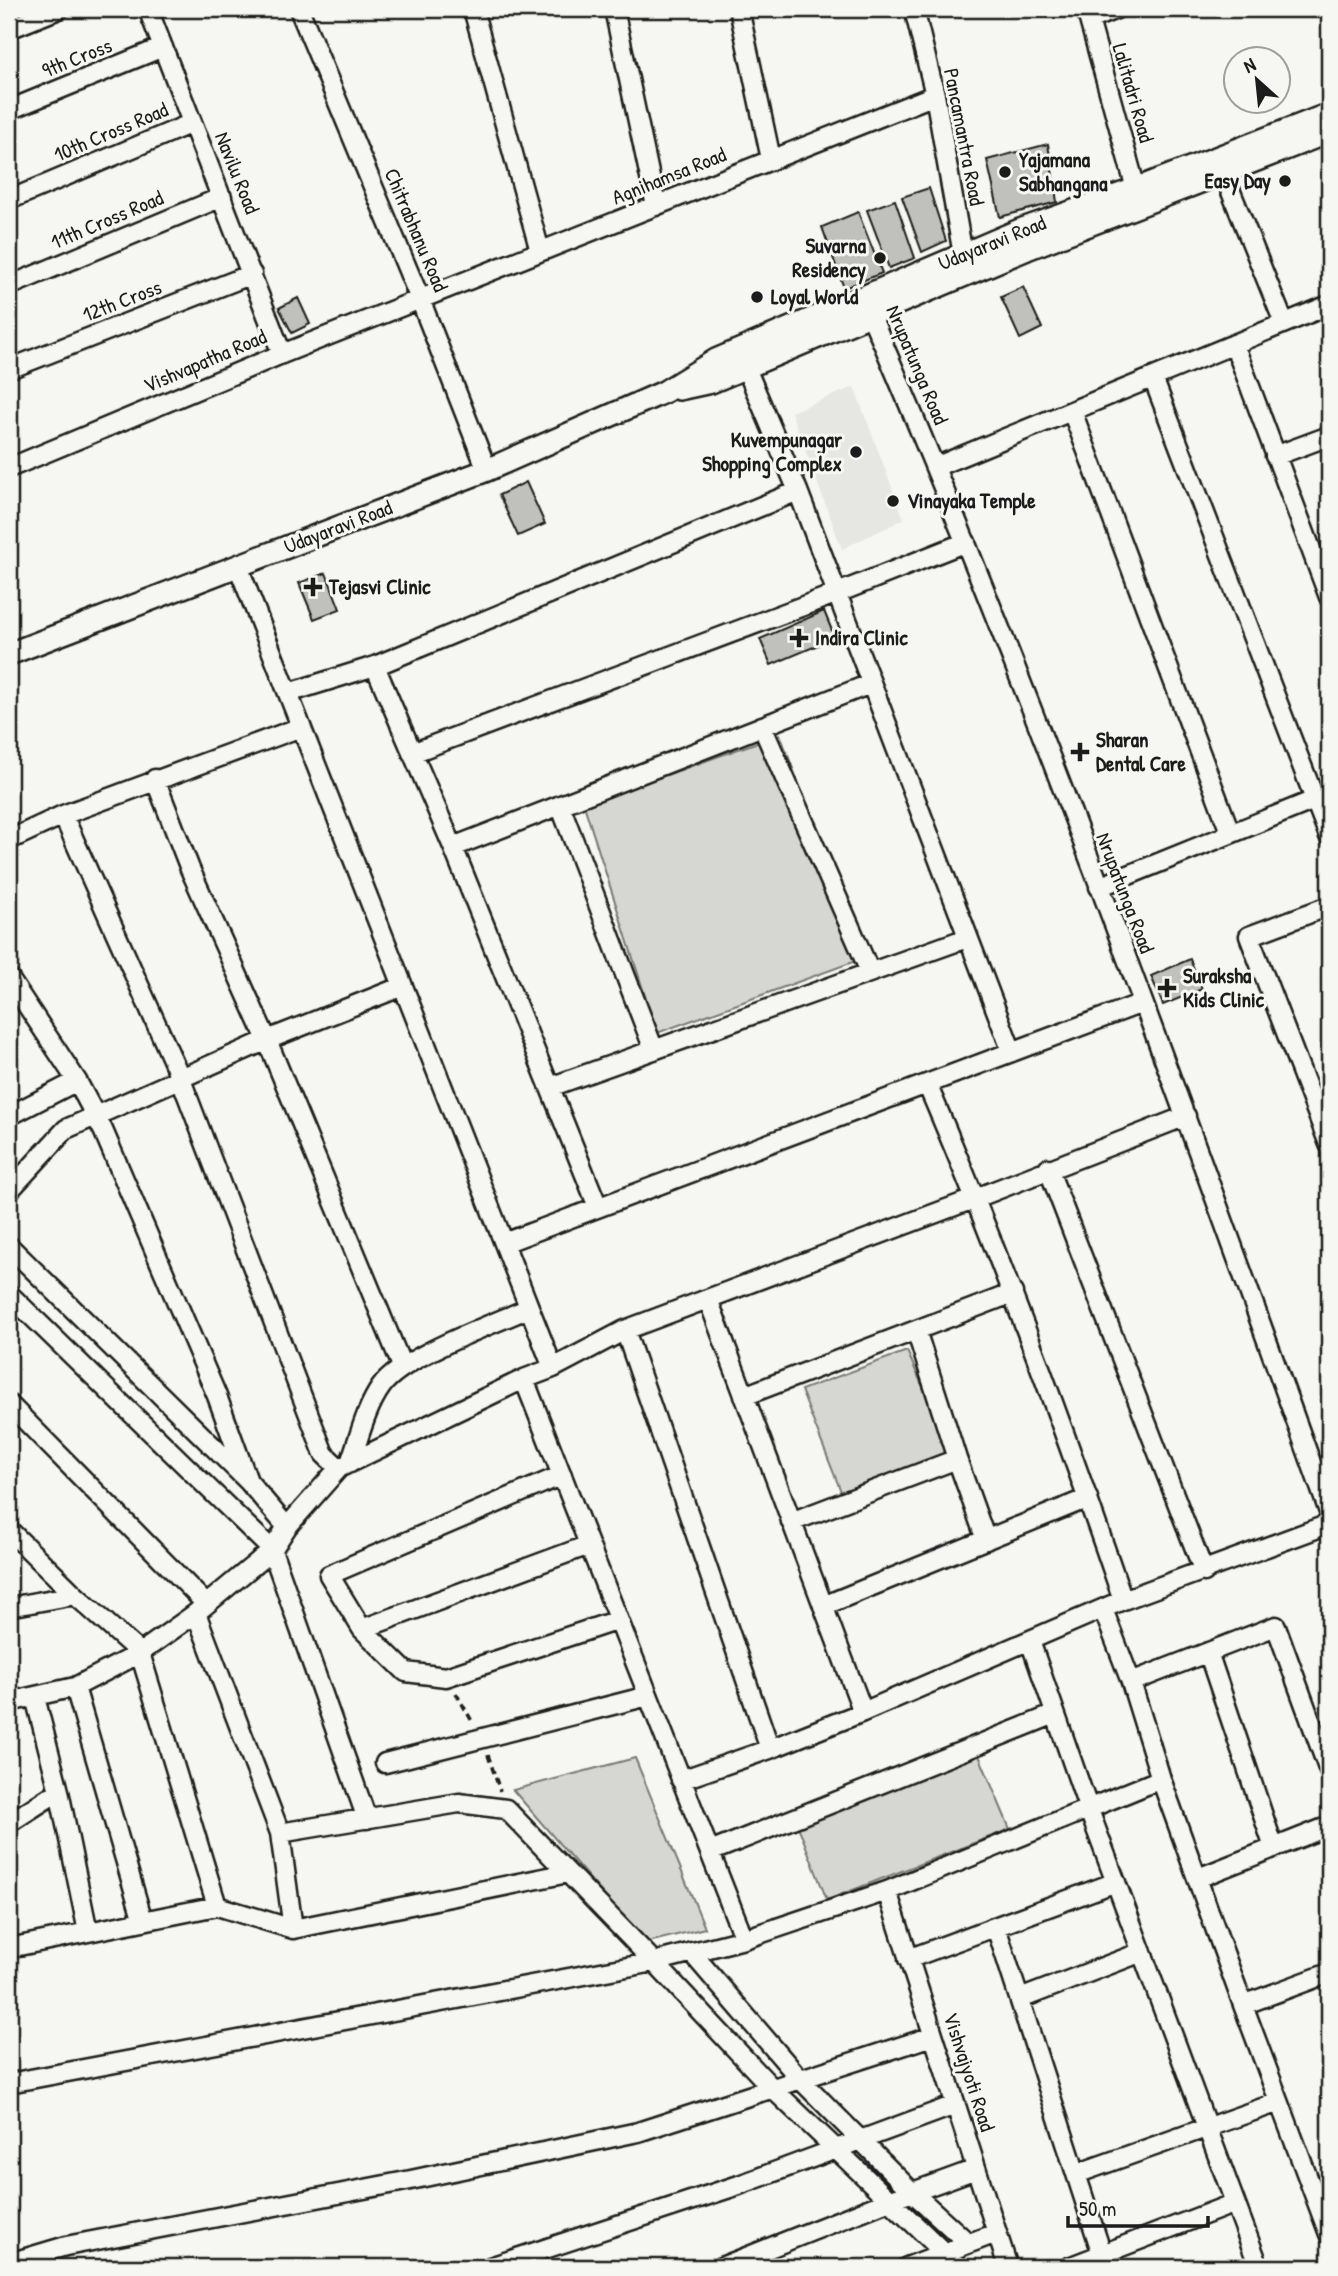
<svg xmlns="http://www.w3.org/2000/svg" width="1338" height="2276" font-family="'Patrick Hand',sans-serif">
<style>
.built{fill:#e6e6e2}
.green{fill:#d6d6d2;stroke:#797977;stroke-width:2}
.building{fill:#c0c0bd;stroke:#1c1c1c;stroke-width:2}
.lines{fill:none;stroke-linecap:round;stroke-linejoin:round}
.minor-casing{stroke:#1c1c1c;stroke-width:23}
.tertiary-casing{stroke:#1c1c1c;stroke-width:26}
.path{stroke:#1c1c1c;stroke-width:3.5;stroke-dasharray:7 5;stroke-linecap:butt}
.minor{stroke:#f6f6f2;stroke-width:18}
.tertiary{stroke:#f6f6f2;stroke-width:21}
.poi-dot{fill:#1c1c1c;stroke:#f6f6f2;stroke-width:2.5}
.labels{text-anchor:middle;stroke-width:6;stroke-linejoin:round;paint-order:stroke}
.street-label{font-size:21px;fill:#1c1c1c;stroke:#f6f6f2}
.poi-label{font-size:21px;font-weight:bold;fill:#1c1c1c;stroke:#f6f6f2;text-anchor:start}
</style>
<rect width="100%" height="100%" fill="#f6f6f2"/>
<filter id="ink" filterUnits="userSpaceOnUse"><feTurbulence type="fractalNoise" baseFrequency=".0143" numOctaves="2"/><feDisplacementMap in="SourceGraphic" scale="14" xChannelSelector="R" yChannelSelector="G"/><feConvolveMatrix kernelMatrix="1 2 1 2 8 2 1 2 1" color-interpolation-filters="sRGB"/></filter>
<g filter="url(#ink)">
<path class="built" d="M 854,387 L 904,519 L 842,549 L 791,412 Z"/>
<path class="green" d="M 780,734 L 864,958 L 657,1033 L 584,805 Z
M 907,1351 L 951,1451 L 842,1494 L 801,1390 Z
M 978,1753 L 1010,1829 L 827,1900 L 798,1826 Z
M 635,1758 L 705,1928 L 645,1943 L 513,1790 Z"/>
<path class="building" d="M 1048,144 L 1057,202 L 1000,217 L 987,160 Z
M 929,188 L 946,241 L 922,252 L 902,197 Z
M 895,200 L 915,258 L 889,268 L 867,210 Z
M 858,212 L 882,273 L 844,288 L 822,227 Z
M 1023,287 L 1042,328 L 1020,339 L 1001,297 Z
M 298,298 L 310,324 L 292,333 L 279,308 Z
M 526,482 L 545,524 L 518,536 L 499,495 Z
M 326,573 L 340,609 L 314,619 L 299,583 Z
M 824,611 L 835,638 L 771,665 L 760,639 Z
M 1190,959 L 1202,989 L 1163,1005 L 1151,976 Z"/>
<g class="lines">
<defs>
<path id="minor" d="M 148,9 L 282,354
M 299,9 L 420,299 L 487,470
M 473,9 L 540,251
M 614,9 L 656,206
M 739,9 L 771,159
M 914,9 L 935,95 L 963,255 L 967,266
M 1086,9 L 1136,189
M 1089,20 L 1116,9
M 9,29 L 59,9
M 9,110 L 163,47
M 1223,172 L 1284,323
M 9,200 L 192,123
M 9,286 L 222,197
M 866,304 C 1037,700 1182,1106 1329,1512
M 1234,344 L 1329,597
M 746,368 L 798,491 L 1012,1052
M 9,369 L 252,274
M 1153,378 L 1329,836
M 1072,411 L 1230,832
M 1275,456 L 1329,436
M 935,467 L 1329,305
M 9,468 L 282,354 L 935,95
M 238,566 L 553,1368 L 524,1379 L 744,1939
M 375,666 L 453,847 L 598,1207
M 288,693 L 375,666 L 798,491
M 762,726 L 870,972
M 412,753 L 835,594 L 966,542
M 155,779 L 190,869 L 267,1040 L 402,1366
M 560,805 L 654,1050
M 63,815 L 180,1077 L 324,1454 L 339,1468
M 9,840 L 63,815 L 301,727
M 453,847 L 870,684
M 1099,887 L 1329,794
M 1329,906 L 1249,936 L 1329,1144
M 9,978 L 77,1081 L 103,1130 L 217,1396 L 248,1481
M 927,1084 C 1000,1253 1063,1425 1123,1600
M 550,1087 L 967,938
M 9,1116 L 77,1081
M 1048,1168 L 1204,1572
M 9,1191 L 66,1129 L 267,1040 L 403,986
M 504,1243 L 1142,1003
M 9,1246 L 248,1481 L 287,1527
M 9,1294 L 272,1550 L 367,1819
M 708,1299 L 863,1712
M 625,1330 L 770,1749
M 916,1330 L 957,1459 L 986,1540
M 553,1368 L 625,1330 L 976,1198 L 1186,1116
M 744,1396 L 1013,1293
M 9,1404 L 206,1604
M 350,1463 C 359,1438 366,1408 381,1387 C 401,1357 493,1324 529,1308
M 562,1475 L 329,1575 L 362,1629 L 406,1672 L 446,1677 L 618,1620
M 791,1522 L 957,1459
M 9,1530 L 75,1595 L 140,1653 L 217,1906
M 823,1606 L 1088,1498
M 9,1607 L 75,1595
M 1103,1609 L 1131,1682 L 1161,1779 L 1243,2005 L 1329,2234
M 196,1613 L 280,1833 L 293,1929
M 362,1629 L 589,1545
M 1030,1641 L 1089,1810 L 1259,2267
M 1208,1652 L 1274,1848
M 1131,1682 L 1276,1626 L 1329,1771
M 75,1687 L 143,1921
M 35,1697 L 59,1791 L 88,1932
M 9,1702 L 75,1687 L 140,1653 L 196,1613 L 272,1550 L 287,1527 L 339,1468 L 524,1379
M 385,1763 L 648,1696
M 681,1780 L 770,1749 L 863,1712 L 1123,1600 L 1329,1524
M 9,1823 L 59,1791
M 280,1833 L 459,1803 L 506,1809 L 654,1962 L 772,2088 L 959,2267
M 710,1852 L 1055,1714
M 1198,1878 L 1329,1826
M 887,1891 L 1008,2267
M 996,1927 L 1076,2174
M 9,1948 L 217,1906 L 293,1929 L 568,1873
M 691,1952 L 800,2079 L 912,2192 L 968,2243
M 908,1959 L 1116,1882
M 1020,1999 L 1142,1952
M 1243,2005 L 1329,1973
M 9,2083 L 654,1962 L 744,1939 L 887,1891 L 1161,1779
M 1102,2254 L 1076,2174 L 1279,2102
M 9,2263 L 66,2246 L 406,2181 L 638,2132 L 933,2036
M 490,2267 L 739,2185 L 955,2105
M 721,2267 L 888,2201 L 976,2169
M 907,2267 L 996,2233
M 1069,2267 L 1235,2203"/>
<path id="tertiary" d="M 679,389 L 711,382 L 1027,249 L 1329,132
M 9,654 L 487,470 L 664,392 L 716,360 L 1020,230 L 1136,189 L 1329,114"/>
</defs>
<use href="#minor" class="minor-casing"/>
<use href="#tertiary" class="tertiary-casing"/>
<path class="path" d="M 456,1693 L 473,1723
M 488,1755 L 500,1791"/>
<use href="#minor" class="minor"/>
<use href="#tertiary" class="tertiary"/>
</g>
</g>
<g class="poi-dot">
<circle cx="1005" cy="172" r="7"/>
<circle cx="1285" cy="181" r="7"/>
<circle cx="880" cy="258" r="7"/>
<circle cx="757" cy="297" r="7"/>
<circle cx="856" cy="452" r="7"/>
<circle cx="893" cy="501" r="7"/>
<path d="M309.5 576.5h7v7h7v7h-7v7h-7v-7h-7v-7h7z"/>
<path d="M795.5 627.5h7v7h7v7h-7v7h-7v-7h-7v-7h7z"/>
<path d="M1076.5 741.5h7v7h7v7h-7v7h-7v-7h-7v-7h7z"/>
<path d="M1163.5 977.5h7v7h7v7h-7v7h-7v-7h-7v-7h7z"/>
</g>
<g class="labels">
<g class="street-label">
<text transform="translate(77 58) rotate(-22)" y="7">9th Cross</text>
<text transform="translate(1133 93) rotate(74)" y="7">Lalitadri Road</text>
<text transform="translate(111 132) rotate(-23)" y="7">10th Cross Road</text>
<text transform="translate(964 137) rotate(79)" y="7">Pancamantra Road</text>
<text transform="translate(237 173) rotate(68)" y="7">Navilu Road</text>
<text transform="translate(669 176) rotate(-22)" y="7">Agnihamsa Road</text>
<text transform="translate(107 220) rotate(-23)" y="7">11th Cross Road</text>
<text transform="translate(416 230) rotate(67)" y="7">Chitrabhanu Road</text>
<text transform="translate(992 243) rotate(-22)" y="7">Udayaravi Road</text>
<text transform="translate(122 301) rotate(-21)" y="7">12th Cross</text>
<text transform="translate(205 361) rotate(-23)" y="7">Vishvapatha Road</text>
<text transform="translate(917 365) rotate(67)" y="7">Nrupatunga Road</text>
<text transform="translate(338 527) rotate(-21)" y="7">Udayaravi Road</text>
<text transform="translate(1125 893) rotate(69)" y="7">Nrupatunga Road</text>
<text transform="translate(969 2072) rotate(72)" y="7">Vishvajyoti Road</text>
</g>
<g class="poi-label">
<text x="1019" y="167">Yajamana<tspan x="1019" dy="24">Sabhangana</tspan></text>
<text x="1271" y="188" text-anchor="end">Easy Day</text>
<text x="866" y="253" text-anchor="end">Suvarna<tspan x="866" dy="24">Residency</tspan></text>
<text x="771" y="304">Loyal World</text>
<text x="842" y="447" text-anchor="end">Kuvempunagar<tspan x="842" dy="24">Shopping Complex</tspan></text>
<text x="907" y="508">Vinayaka Temple</text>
<text x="329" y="594">Tejasvi Clinic</text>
<text x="815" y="645">Indira Clinic</text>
<text x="1096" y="747">Sharan<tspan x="1096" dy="24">Dental Care</tspan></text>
<text x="1183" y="983">Suraksha<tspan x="1183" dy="24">Kids Clinic</tspan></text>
</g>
</g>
<rect width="1338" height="2276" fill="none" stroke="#f6f6f2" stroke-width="35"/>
<rect x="18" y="18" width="1303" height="2241" fill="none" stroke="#1c1c1c" stroke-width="2.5" filter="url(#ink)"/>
<g transform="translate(1257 80) rotate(333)"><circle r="33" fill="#f6f6f2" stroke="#9f9f9c" stroke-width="2"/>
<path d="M0-5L12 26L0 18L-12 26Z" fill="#1c1c1c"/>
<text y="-10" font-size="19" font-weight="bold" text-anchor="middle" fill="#1c1c1c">N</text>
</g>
<path d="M1068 2216v10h140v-10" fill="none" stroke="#1c1c1c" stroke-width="3.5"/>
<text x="1079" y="2216" font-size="21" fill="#1c1c1c" stroke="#f6f6f2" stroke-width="5" paint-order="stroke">50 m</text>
</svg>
